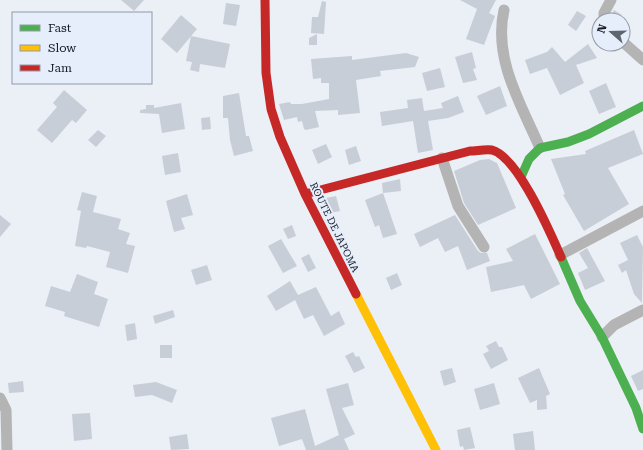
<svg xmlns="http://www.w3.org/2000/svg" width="643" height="450" font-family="'Roboto Serif',serif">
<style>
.building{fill:#c8ced7}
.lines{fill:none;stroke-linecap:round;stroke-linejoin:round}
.street{stroke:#b5b4b5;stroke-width:11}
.fast{stroke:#4caf50;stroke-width:9}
.slow{stroke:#ffc107;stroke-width:9}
.jam{stroke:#c62828;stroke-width:9}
.labels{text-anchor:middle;stroke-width:4;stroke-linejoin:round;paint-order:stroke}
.street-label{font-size:10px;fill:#141b27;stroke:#e6eefb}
</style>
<rect width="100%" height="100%" fill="#ebeff6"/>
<path class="building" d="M 121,0 L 144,0 L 134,11 Z
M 460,0 L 496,0 L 489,13 L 495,16 L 484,45 L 466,39 L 477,9 Z
M 322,1 L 326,2 L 324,34 L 311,33 L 312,17 L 318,17 Z
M 226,3 L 240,5 L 236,26 L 223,24 Z
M 614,10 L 622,15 L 618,20 L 611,20 L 611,15 Z
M 577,11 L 586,16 L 576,31 L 568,25 Z
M 181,15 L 197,29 L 177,53 L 161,39 Z
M 317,34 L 317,45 L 309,45 L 309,38 Z
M 191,36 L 230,44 L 225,68 L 200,64 L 199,72 L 190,70 L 192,62 L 186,61 Z
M 588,44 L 597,58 L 576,65 L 584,83 L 560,95 L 547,68 L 530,74 L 525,60 L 547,52 L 552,47 L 565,62 Z
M 472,52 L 476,68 L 473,69 L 477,80 L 463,83 L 455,57 Z
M 406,53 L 419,57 L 415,67 L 380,71 L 381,76 L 356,80 L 360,113 L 338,115 L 338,110 L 315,111 L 319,127 L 306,130 L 304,129 L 302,121 L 298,122 L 297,117 L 284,120 L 279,104 L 290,102 L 291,104 L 302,104 L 329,99 L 329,83 L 321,83 L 321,78 L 313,79 L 311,59 L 352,56 L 352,60 Z
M 440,68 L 445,87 L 427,91 L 422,73 Z
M 606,83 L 616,107 L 599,114 L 589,91 Z
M 500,86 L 507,106 L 486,115 L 477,96 Z
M 64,90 L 87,110 L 76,123 L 72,120 L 52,143 L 37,130 L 57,107 L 53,103 Z
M 239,93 L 246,136 L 249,136 L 253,151 L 234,156 L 230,140 L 228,118 L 223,118 L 223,96 Z
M 458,96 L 464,112 L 448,118 L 428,121 L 433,150 L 418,153 L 413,121 L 382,126 L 380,112 L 408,108 L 407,100 L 422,98 L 424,111 L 443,108 L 441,103 Z
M 181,103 L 185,129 L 162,133 L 159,114 L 140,113 L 140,110 L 146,109 L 146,105 L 154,105 L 154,108 Z
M 210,117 L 211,129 L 202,130 L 201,118 Z
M 98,130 L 106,136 L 96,147 L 88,140 Z
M 634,130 L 643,154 L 608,168 L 629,204 L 584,231 L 563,195 L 565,194 L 551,159 L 586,154 L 585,151 Z
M 326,144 L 332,157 L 318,164 L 312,150 Z
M 356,146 L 361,161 L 349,165 L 345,150 Z
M 178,153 L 181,172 L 165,175 L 162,156 Z
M 489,159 L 497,163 L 516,208 L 478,225 L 464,203 L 454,171 L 480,160 Z
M 400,179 L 401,191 L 383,193 L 382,183 Z
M 82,192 L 97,196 L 93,212 L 121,219 L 118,229 L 130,233 L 126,244 L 135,246 L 128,273 L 106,267 L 110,252 L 87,246 L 86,248 L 75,246 L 81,211 L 77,210 Z
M 383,193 L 397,234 L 383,238 L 379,225 L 375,227 L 365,200 Z
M 187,194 L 193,215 L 181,218 L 185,229 L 174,232 L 166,201 Z
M 336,196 L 340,211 L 325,214 L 322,208 L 328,206 L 326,198 Z
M 0,215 L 11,224 L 0,237 Z
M 455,215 L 478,251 L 481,253 L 487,253 L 490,261 L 467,270 L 458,246 L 445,252 L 438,238 L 420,247 L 414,234 Z
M 292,225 L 296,236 L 288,239 L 283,229 Z
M 535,234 L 560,284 L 531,299 L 524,285 L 491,292 L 486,267 L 513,261 L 506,249 Z
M 637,235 L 643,247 L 642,303 L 634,294 L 626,270 L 622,273 L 618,265 L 628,260 L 620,243 Z
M 281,239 L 297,266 L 283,273 L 268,246 Z
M 587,248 L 605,281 L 585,290 L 578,273 L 588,268 L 579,253 Z
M 309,254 L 316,268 L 308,272 L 301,258 Z
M 207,265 L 212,280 L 196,285 L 191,270 Z
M 397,273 L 402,285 L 391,290 L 386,278 Z
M 77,274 L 98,282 L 94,294 L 108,299 L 99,327 L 64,316 L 65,312 L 45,306 L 51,286 L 70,292 Z
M 290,281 L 298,295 L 316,287 L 331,316 L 339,311 L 345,324 L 324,336 L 313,315 L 304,319 L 295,300 L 276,311 L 267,296 Z
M 173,310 L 175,317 L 155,324 L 153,316 Z
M 135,323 L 137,339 L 127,341 L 125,325 Z
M 496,341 L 499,347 L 502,347 L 508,360 L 491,369 L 483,354 L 489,351 L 486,346 Z
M 160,345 L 172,345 L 172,358 L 160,358 Z
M 353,352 L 356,357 L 359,356 L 365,368 L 354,373 L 345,356 Z
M 452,368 L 456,382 L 444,386 L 440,371 Z
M 539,368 L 550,394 L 546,396 L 547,409 L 537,410 L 537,400 L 530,403 L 518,378 Z
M 643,370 L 643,389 L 638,391 L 631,376 Z
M 23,381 L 24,392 L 9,393 L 8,383 Z
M 156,382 L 177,390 L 172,403 L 152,395 L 135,397 L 133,385 Z
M 348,383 L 354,405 L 342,408 L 355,434 L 344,439 L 349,450 L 306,450 L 302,439 L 279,446 L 271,418 L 305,409 L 315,446 L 339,435 L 326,389 Z
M 494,383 L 500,404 L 480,410 L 474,389 Z
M 90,413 L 92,439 L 74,441 L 72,414 Z
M 470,427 L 475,448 L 464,450 L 463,446 L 460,447 L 457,430 Z
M 533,431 L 535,450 L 515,450 L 513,434 Z
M 187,434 L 189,449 L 171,450 L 169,437 Z"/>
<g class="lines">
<path class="street" d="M 504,10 C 493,59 521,104 540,148
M 604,20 L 604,13 L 611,0
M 623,42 L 643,60
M 442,158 L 458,206 L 484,247
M 560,255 L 643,211
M 602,337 L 614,325 L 643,310
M 0,398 L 6,410 L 7,450"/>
<path class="fast" d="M 521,177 L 529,159 L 540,148 L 568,142 L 589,134 L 643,106
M 561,257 L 580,301 L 602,337 L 636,408 L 643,429"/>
<path class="slow" d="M 356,294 L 436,450"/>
<path class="jam" d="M 265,0 L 266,73 L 271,109 L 280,137 L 305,194 L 356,294
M 305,194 L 470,151 C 476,151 485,149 492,150 C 518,157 550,232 561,257"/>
</g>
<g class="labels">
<g class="street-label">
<text transform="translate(335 227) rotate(64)" y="4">ROUTE DE JAPOMA</text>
</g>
</g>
<rect x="12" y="12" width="140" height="72" fill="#e6eefb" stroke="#929aa6"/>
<rect x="20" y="25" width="20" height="6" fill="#4caf50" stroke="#929aa6"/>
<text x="48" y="32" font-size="12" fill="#141b27">Fast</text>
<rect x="20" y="45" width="20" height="6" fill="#ffc107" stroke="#929aa6"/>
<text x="48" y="52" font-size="12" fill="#141b27">Slow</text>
<rect x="20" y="65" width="20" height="6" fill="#c62828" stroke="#929aa6"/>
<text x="48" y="72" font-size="12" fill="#141b27">Jam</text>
<g transform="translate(611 32) rotate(290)"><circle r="19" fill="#e6eefb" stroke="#929aa6"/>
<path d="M0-3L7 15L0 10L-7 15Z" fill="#5f656f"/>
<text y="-6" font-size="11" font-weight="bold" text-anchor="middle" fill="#141b27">N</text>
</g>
</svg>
